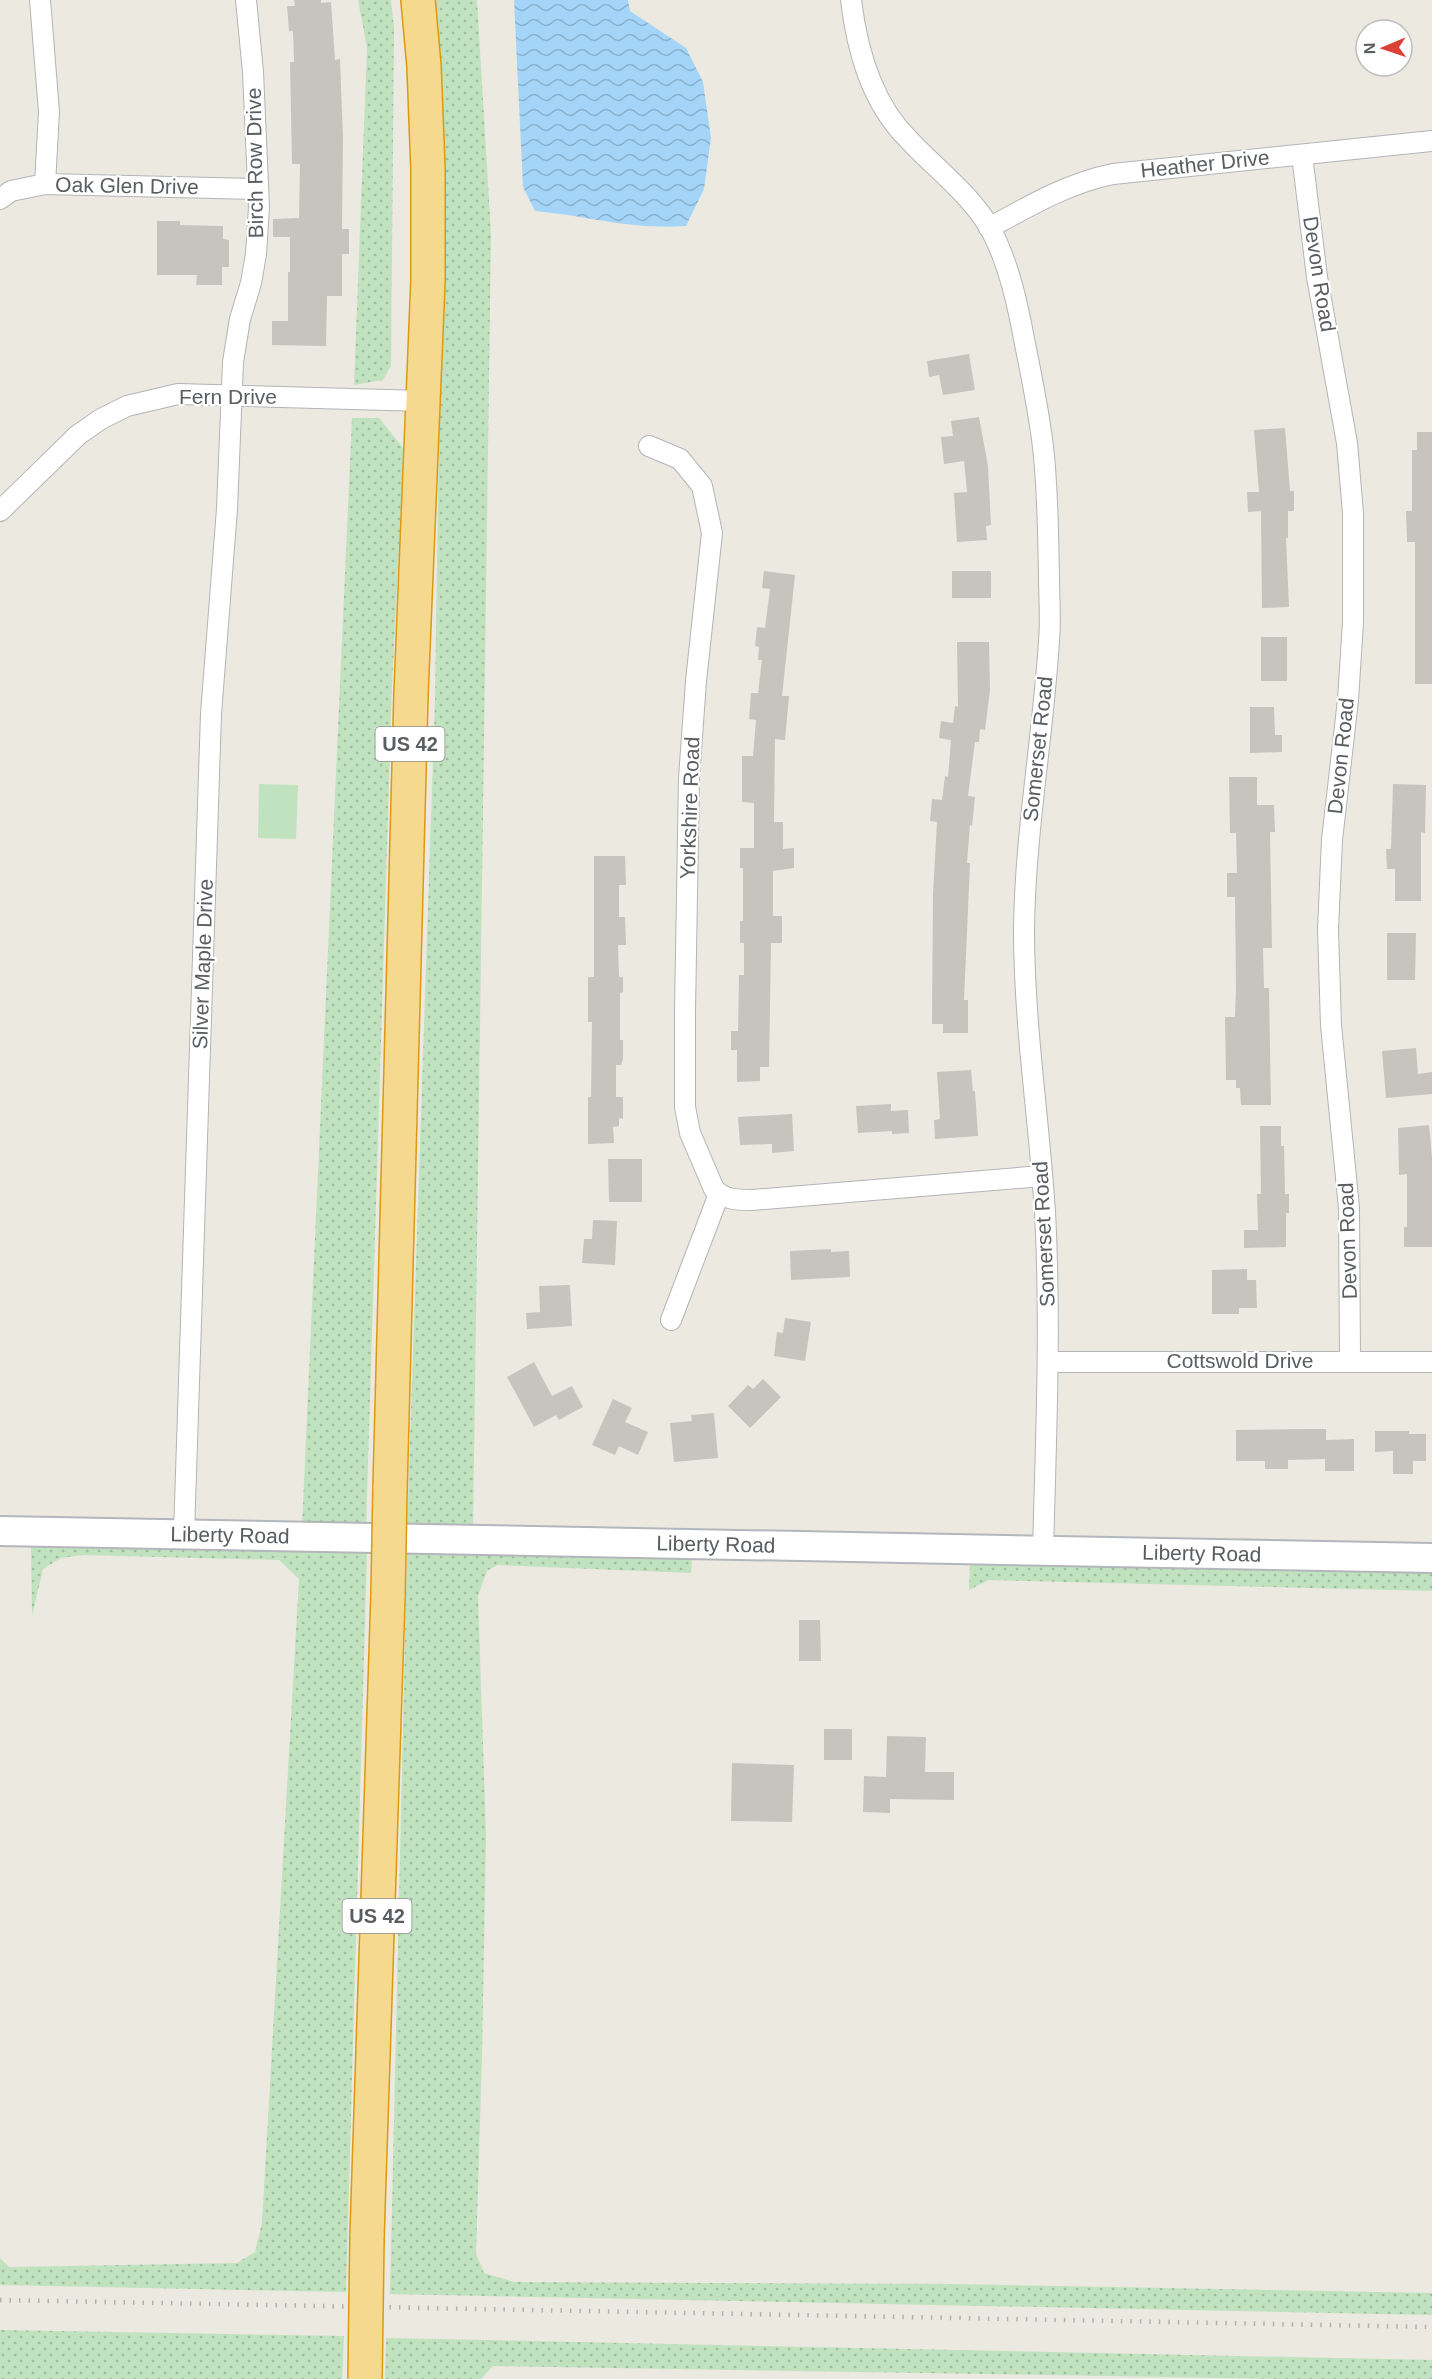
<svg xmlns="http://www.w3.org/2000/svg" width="1432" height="2379" font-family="Arial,sans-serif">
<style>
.grass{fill:url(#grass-dots)}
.green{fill:#c0e2bf}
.water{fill:url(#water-waves)}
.building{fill:#c7c4be}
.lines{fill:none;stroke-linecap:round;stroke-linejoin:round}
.street-casing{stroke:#b2b4b8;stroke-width:22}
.secondary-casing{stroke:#b3b6bb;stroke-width:32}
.highway-casing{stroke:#dd9910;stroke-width:36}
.street{stroke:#fff;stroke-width:20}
.secondary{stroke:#fff;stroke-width:28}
.highway{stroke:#f5d98f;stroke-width:33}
.rail{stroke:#b0b1b1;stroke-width:4.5;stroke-dasharray:1.5 8;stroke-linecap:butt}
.highway-bridge-casing{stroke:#dd9910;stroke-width:36;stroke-linecap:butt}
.highway-bridge{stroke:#f5d98f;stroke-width:33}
.labels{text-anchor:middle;stroke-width:4.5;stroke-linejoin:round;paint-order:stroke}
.shield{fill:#fff;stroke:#8c8e90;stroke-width:1.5}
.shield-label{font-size:20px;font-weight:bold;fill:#5a5d61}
.street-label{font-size:21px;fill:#5a5d61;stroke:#fff}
</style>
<defs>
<pattern id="grass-dots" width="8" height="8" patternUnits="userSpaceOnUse" patternTransform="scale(1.5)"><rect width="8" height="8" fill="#c0e2bf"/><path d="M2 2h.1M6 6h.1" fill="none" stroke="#9fba9f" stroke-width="1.8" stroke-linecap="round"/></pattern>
<pattern id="water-waves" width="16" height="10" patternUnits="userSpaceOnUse" patternTransform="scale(1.5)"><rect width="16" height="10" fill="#a4d5f8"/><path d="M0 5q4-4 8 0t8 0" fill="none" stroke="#89b0cc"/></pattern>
</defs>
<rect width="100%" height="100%" fill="#ece9e1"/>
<path class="grass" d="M 358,0 L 391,0 L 394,28 L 391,366 L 383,380 L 354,385 L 367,48 Z
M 431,0 L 477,0 L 491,234 L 473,1531 L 407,1530 L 435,700 L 441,292 Z
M 352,418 L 379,418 L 404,449 L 392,684 L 366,1529 L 302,1527 Z
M 31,1544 L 367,1549 L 346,2292 L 0,2285 L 0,2258 L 9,2267 L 237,2263 L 255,2252 L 262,2223 L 299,1579 L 279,1560 L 83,1555 L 61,1558 L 43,1569 L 32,1616 Z
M 407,1552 L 692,1559 L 691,1573 L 497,1565 L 487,1571 L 478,1596 L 486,1836 L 482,2056 L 476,2254 L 484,2273 L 514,2282 L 953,2284 L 1432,2293 L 1432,2315 L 390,2294 Z
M 970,1563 L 1432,1571 L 1432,1591 L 989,1580 L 969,1590 Z
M 0,2330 L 344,2336 L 342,2379 L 0,2379 Z
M 386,2338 L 1432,2360 L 1432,2379 L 1292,2379 L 493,2366 L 481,2379 L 385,2379 Z"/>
<path class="green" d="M 259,784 L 298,785 L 296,839 L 258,838 Z"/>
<path class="water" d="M 514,0 L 628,0 L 630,11 L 686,48 L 703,82 L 711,138 L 704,189 L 686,226 C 631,230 589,216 535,211 L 523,187 Z"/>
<path class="building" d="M 294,0 L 321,0 L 321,3 L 331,2 L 335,60 L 340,59 L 343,138 L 342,229 L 349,229 L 349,254 L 342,254 L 342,296 L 327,296 L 326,346 L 272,345 L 272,321 L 288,321 L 288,272 L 290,272 L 290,237 L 273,237 L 273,219 L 299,218 L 300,164 L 292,164 L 290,62 L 294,62 L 293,31 L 289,31 L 287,6 L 295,6 Z
M 157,221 L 180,221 L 180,225 L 223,226 L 223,239 L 229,240 L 229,267 L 222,267 L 222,285 L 196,285 L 197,275 L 157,275 Z
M 969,354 L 975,390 L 943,395 L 939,375 L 929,377 L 927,361 Z
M 979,417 L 988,466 L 991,525 L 986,526 L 987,540 L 957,542 L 954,493 L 967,492 L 964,461 L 944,464 L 941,437 L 953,436 L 951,421 Z
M 1285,428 L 1290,491 L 1294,491 L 1294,511 L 1288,511 L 1288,538 L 1286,538 L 1289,607 L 1262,608 L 1261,511 L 1248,512 L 1247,492 L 1259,492 L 1254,430 Z
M 1417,432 L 1432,432 L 1432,684 L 1415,684 L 1415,542 L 1407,542 L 1406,511 L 1412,511 L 1412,450 L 1417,450 Z
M 764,571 L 795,575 L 782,696 L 789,696 L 785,740 L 775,739 L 774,822 L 783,822 L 783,849 L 794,848 L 794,868 L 773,871 L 773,916 L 782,916 L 782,943 L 771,943 L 769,1067 L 760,1067 L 760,1081 L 737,1082 L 737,1050 L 731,1050 L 731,1031 L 738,1031 L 739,975 L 744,975 L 744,943 L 740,943 L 740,921 L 743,921 L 743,868 L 740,868 L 740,848 L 754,848 L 754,803 L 742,802 L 742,756 L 753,756 L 756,720 L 749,719 L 751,693 L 758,693 L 762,660 L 758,660 L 759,647 L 755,646 L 757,627 L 765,628 L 770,589 L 762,588 Z
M 952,571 L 991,571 L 991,598 L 952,598 Z
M 1261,637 L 1287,637 L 1287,681 L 1261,681 Z
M 957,642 L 989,642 L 990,690 L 985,730 L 980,729 L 979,742 L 975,742 L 968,796 L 975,797 L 972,826 L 970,825 L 967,863 L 970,863 L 964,1000 L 968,1000 L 968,1033 L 943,1033 L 943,1024 L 932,1024 L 933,894 L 937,822 L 930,821 L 932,799 L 942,800 L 945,776 L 948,777 L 951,740 L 939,738 L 941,721 L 953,723 L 955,706 L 958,707 Z
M 1250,707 L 1274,707 L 1275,735 L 1282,735 L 1282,752 L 1250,753 Z
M 1229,777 L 1257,777 L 1257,805 L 1274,805 L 1275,832 L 1270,832 L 1272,948 L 1263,948 L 1264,988 L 1269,988 L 1271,1105 L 1241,1105 L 1240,1088 L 1236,1088 L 1236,1080 L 1226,1080 L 1225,1017 L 1235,1017 L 1236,988 L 1235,897 L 1227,897 L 1227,873 L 1237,873 L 1236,833 L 1230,833 Z
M 1393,784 L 1426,785 L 1425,833 L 1421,832 L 1421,901 L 1395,901 L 1395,869 L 1387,869 L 1386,849 L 1391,849 Z
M 594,856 L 625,856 L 626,885 L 619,885 L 619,917 L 625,917 L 626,945 L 618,945 L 619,977 L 623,977 L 623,992 L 620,993 L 620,1040 L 623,1040 L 623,1059 L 621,1065 L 616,1065 L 616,1097 L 623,1097 L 623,1119 L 619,1118 L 619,1126 L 613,1127 L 614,1143 L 588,1144 L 588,1097 L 591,1097 L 592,1022 L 588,1022 L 588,977 L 594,977 Z
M 1387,933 L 1416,933 L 1415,980 L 1387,980 Z
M 1416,1048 L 1418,1074 L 1432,1072 L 1432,1094 L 1386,1098 L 1382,1051 Z
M 971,1070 L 973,1091 L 975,1091 L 978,1136 L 935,1139 L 934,1120 L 940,1119 L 937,1072 Z
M 891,1104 L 891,1111 L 908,1110 L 909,1133 L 892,1134 L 892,1131 L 858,1133 L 856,1106 Z
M 792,1114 L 794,1151 L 772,1153 L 772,1144 L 740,1145 L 738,1117 Z
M 1429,1125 L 1432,1157 L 1432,1247 L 1404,1247 L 1404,1227 L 1407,1227 L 1407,1174 L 1399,1175 L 1398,1128 Z
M 1260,1126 L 1281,1126 L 1281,1146 L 1284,1146 L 1285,1194 L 1289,1194 L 1289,1213 L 1286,1213 L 1286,1247 L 1244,1248 L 1244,1230 L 1258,1230 L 1257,1194 L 1261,1194 Z
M 608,1159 L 642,1159 L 642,1202 L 609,1202 Z
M 593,1220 L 617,1221 L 615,1265 L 582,1263 L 584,1239 L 592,1239 Z
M 831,1249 L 831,1252 L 849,1251 L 850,1277 L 791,1280 L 790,1251 Z
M 1247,1269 L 1247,1280 L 1256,1280 L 1257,1308 L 1239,1308 L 1239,1314 L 1212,1314 L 1212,1270 Z
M 570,1285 L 572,1326 L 527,1329 L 526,1313 L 540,1312 L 539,1286 Z
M 785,1318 L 811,1322 L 805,1361 L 774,1356 L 777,1332 L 783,1333 Z
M 534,1362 L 552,1396 L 572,1386 L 583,1407 L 559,1420 L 556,1415 L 534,1427 L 507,1377 Z
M 763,1379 L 781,1397 L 750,1428 L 728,1406 L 748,1385 L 753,1389 Z
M 613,1399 L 632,1408 L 625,1422 L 648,1432 L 638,1455 L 619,1446 L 615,1455 L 592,1445 Z
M 714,1413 L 718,1458 L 674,1462 L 670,1423 L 692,1421 L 691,1415 Z
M 1306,1429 L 1326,1429 L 1326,1440 L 1354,1439 L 1354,1471 L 1325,1471 L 1325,1459 L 1288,1460 L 1288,1469 L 1265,1469 L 1265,1461 L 1236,1461 L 1236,1430 Z
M 1375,1431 L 1409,1431 L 1409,1434 L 1426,1434 L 1426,1461 L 1413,1461 L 1413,1474 L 1393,1474 L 1393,1451 L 1375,1452 Z
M 799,1620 L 820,1620 L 821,1661 L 799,1661 Z
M 824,1729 L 852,1729 L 852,1760 L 824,1760 Z
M 887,1736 L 926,1737 L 925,1772 L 954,1772 L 954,1800 L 890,1799 L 890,1813 L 863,1812 L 864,1776 L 886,1777 Z
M 732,1763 L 794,1765 L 792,1822 L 731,1821 Z"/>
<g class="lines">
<defs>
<path id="street" d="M 40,0 L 49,112 L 45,184
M 851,0 C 857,50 871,102 908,139 C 935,168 970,194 990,228 C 1009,263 1018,306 1025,344 C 1032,378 1039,413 1043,447 C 1048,490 1048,533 1049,576 C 1049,598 1051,620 1049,641 C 1043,738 1025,833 1024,930 C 1024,1025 1039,1118 1045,1212 C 1051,1325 1046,1438 1043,1551
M 1302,155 L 1317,277 L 1347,443 L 1353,513 L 1353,622 L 1348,700 L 1332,840 L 1328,929 L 1331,1025 L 1349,1208 L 1350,1361
M 0,199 L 11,191 L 45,184 L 258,189
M 989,228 C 1029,206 1068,183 1113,174 L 1432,141
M 649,446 L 680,459 L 702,486 L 712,533 L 696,681 L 689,778 L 685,1010 L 685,1107 L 690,1133 L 714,1189 C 725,1200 737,1200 752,1200 L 1042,1176
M 0,511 L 78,435 L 101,419 L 127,406 L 178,394 L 423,401
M 671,1320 L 719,1194
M 1048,1362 L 1432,1362
M 184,1534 L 211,714 L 227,509 L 233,362 L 240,319 L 251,283 L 256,254 L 259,207 L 253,72 L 246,0"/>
<g id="secondary">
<path id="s1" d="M 0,1531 L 1432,1558"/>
</g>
<path id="highway" d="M 390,1489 L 411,694 L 428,280 L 428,170 L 424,66 L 418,0
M 367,2237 L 388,1595"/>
</defs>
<use href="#street" class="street-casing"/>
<use href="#secondary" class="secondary-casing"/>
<use href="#highway" class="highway-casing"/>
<use href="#street" class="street"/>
<use href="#secondary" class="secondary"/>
<use href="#highway" class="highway"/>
<path class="rail" d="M 0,2300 L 1432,2327"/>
<defs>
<path id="highway-bridge" d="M 388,1595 L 390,1489
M 365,2379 L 367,2237"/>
</defs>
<use href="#highway-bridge" class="highway-bridge-casing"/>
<use href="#highway-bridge" class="highway-bridge"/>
</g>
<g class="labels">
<g class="shield">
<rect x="375.5" y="727" width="69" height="34" rx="4.5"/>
<rect x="342.5" y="1899" width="69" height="34" rx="4.5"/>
</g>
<g class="shield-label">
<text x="410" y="751">US 42</text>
<text x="377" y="1923">US 42</text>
</g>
<g class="street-label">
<text transform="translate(255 163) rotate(-91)" y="7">Birch Row Drive</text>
<text transform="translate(1205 164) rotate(-6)" y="7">Heather Drive</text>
<text transform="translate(127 186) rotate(1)" y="7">Oak Glen Drive</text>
<text transform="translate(1319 274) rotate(81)" y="7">Devon Road</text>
<text x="228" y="404">Fern Drive</text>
<text transform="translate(1038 749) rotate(-84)" y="7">Somerset Road</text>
<text transform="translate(1341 756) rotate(-84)" y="7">Devon Road</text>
<text transform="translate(690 808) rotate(-88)" y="7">Yorkshire Road</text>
<text transform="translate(203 964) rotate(-88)" y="7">Silver Maple Drive</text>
<text transform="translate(1044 1234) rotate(-93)" y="7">Somerset Road</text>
<text transform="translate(1348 1241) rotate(-92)" y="7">Devon Road</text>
<text x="1240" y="1368">Cottswold Drive</text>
<text dy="7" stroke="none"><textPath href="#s1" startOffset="230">Liberty Road</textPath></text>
<text dy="7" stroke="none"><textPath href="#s1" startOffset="716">Liberty Road</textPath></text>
<text dy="7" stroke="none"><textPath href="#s1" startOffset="1202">Liberty Road</textPath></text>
</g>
</g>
<g transform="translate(1384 48) rotate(268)"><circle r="28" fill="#ffffff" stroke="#bdbec0" stroke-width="1.5"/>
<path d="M0-4.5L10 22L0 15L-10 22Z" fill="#dc4137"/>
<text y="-9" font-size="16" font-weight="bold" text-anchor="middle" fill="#5a5d61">N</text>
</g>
</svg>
